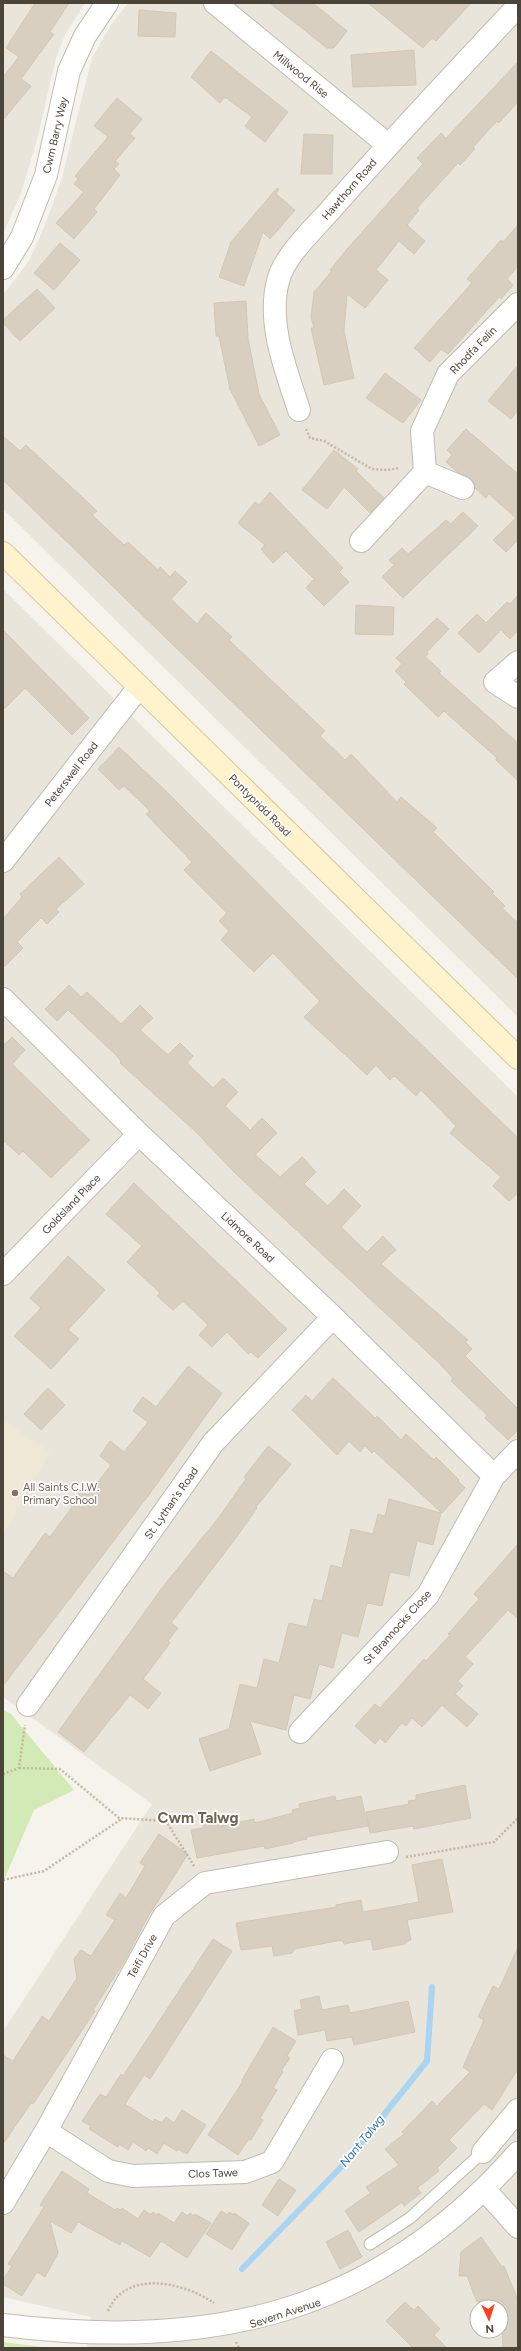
<svg xmlns="http://www.w3.org/2000/svg" width="521" height="2351" font-family="Figtree,sans-serif">
<style>
.residential{fill:#eae5da;fill-rule:evenodd}
.education{fill:#efe8d6}
.green{fill:#d2eab5}
.lines{fill:none;stroke-linecap:round;stroke-linejoin:round}
.stream{stroke:#a9d4f2;stroke-width:6}
.building{fill:#d8cfc1;stroke:#d3c7b4}
.lane-casing{stroke:#c2bbae;stroke-width:13}
.street-casing{stroke:#c2bbae;stroke-width:24}
.secondary-casing{stroke:#d6c79b;stroke-width:24}
.path{stroke:#c4b79f;stroke-width:2.5;stroke-dasharray:2 2;stroke-linecap:butt}
.lane{stroke:#fff;stroke-width:11}
.street{stroke:#fff;stroke-width:22}
.secondary{stroke:#fff3cd;stroke-width:22}
.education-dot{fill:#8d6e63;stroke:#fff;stroke-width:1.5}
.labels{text-anchor:middle;stroke-width:3.5;stroke-linejoin:round;paint-order:stroke}
.street-label{font-size:11px;fill:#4b4439;stroke:#fff}
.education-label{font-size:11px;fill:#785e54;stroke:#fff;text-anchor:start}
.water-label{font-size:12px;font-style:italic;fill:#2e7ab2;stroke:#fff}
.district-label{font-size:15px;font-weight:bold;fill:#6e6250;stroke:#fff}
</style>
<rect width="100%" height="100%" fill="#f6f3ec"/>
<path class="residential" d="M 3,3 L 85,3 L 65,35 L 56,58 L 37,140 L 21,193 L 3,234 Z
M 128,3 L 518,3 L 518,1017 L 3,509 L 3,295 L 29,261 L 45,225 L 62,178 L 92,58 L 111,25 Z
M 3,589 L 518,1097 L 518,2348 L 87,2348 L 91,2317 L 3,2297 L 3,2031 L 152,1804 L 3,1697 L 3,1534 L 49,1452 L 3,1421 ZM 477,2307 L 501,2307 L 501,2331 L 477,2331 Z"/>
<path class="education" d="M 3,1421 L 50,1452 L 3,1534 Z"/>
<path class="green" d="M 3,1710 L 11,1714 L 74,1790 L 34,1810 L 3,1882 Z
M 3,2342 L 50,2348 L 3,2348 Z"/>
<g class="lines">
<path class="stream" d="M 242,2269 L 346,2162 L 427,2061 L 432,1987"/>
</g>
<path class="building" d="M 35,3 L 69,3 L 50,32 L 54,34 L 21,79 L 31,86 L 3,120 L 3,77 L 19,57 L 6,48 Z
M 270,3 L 313,3 L 347,31 L 334,48 L 327,48 Z
M 368,3 L 471,3 L 436,41 L 432,38 L 423,48 Z
M 139,10 L 176,13 L 175,37 L 138,36 Z
M 414,50 L 416,85 L 353,87 L 351,55 Z
M 211,51 L 288,112 L 265,142 L 245,126 L 252,117 L 225,97 L 220,103 L 191,77 Z
M 518,62 L 518,102 L 499,123 L 497,121 L 473,147 L 475,149 L 460,165 L 458,163 L 417,208 L 419,210 L 407,225 L 425,241 L 414,254 L 399,241 L 376,270 L 388,280 L 365,308 L 347,294 L 344,331 L 354,378 L 324,385 L 311,328 L 314,328 L 311,317 L 314,292 L 332,271 L 330,270 L 348,248 L 423,164 L 417,158 L 441,133 L 446,138 Z
M 117,98 L 142,119 L 130,134 L 135,138 L 115,161 L 119,164 L 114,169 L 120,175 L 94,209 L 97,212 L 74,239 L 56,223 L 84,192 L 74,184 L 78,179 L 75,176 L 108,137 L 94,126 Z
M 304,134 L 333,135 L 332,174 L 301,174 Z
M 277,188 L 279,189 L 276,194 L 295,210 L 270,239 L 263,232 L 244,286 L 219,277 L 231,242 Z
M 518,225 L 518,266 L 507,279 L 513,285 L 501,299 L 499,297 L 448,354 L 441,349 L 430,362 L 414,348 L 472,283 L 467,279 L 501,240 L 503,242 Z
M 60,243 L 80,260 L 54,290 L 34,273 Z
M 37,289 L 55,308 L 20,341 L 3,323 L 3,320 Z
M 246,301 L 248,338 L 259,394 L 280,435 L 259,446 L 230,389 L 219,336 L 216,336 L 214,303 Z
M 518,365 L 518,410 L 511,419 L 488,401 Z
M 385,373 L 421,400 L 403,423 L 366,398 Z
M 466,429 L 518,474 L 518,540 L 506,552 L 493,540 L 516,518 L 489,494 L 486,498 L 475,488 L 473,480 L 457,472 L 446,462 L 452,455 L 447,450 Z
M 3,436 L 20,451 L 26,445 L 97,511 L 92,515 L 124,545 L 128,542 L 158,570 L 160,567 L 170,577 L 175,571 L 187,582 L 171,599 L 197,624 L 206,613 L 232,637 L 229,640 L 325,731 L 320,736 L 345,760 L 351,754 L 397,802 L 401,797 L 437,828 L 433,832 L 494,892 L 492,893 L 505,906 L 502,908 L 518,923 L 518,979 L 3,480 Z
M 334,450 L 358,469 L 356,471 L 384,498 L 370,513 L 344,487 L 327,509 L 302,490 Z
M 270,492 L 343,568 L 339,572 L 349,582 L 324,606 L 306,588 L 314,579 L 286,551 L 273,563 L 261,549 L 265,545 L 238,523 L 255,502 L 259,505 Z
M 463,512 L 478,526 L 403,598 L 382,577 L 394,565 L 389,560 L 402,548 L 408,554 L 446,520 L 451,524 Z
M 518,595 L 518,630 L 510,639 L 501,630 L 479,653 L 458,633 L 477,614 L 486,623 L 507,602 L 510,604 Z
M 356,605 L 394,607 L 393,635 L 355,634 Z
M 437,618 L 449,629 L 427,652 L 428,654 L 425,657 L 441,671 L 439,673 L 518,743 L 518,781 L 496,760 L 497,758 L 444,711 L 438,717 L 404,684 L 406,682 L 395,671 L 402,664 L 396,658 Z
M 3,630 L 89,718 L 72,735 L 25,688 L 3,710 Z
M 119,747 L 168,793 L 345,971 L 518,1138 L 518,1193 L 509,1201 L 493,1186 L 501,1177 L 450,1133 L 456,1126 L 421,1090 L 416,1096 L 397,1078 L 394,1076 L 390,1080 L 376,1065 L 367,1075 L 304,1017 L 320,1001 L 273,953 L 254,972 L 221,940 L 229,931 L 219,921 L 227,913 L 184,870 L 192,862 L 146,814 L 150,811 L 124,786 L 119,790 L 98,769 Z
M 59,857 L 84,884 L 56,909 L 59,912 L 47,924 L 41,918 L 17,942 L 23,948 L 3,968 L 3,919 L 22,897 L 20,894 Z
M 69,985 L 81,997 L 87,992 L 121,1024 L 140,1005 L 153,1018 L 140,1030 L 168,1055 L 180,1043 L 193,1056 L 187,1063 L 213,1088 L 223,1078 L 238,1092 L 225,1106 L 250,1130 L 262,1118 L 277,1133 L 255,1155 L 268,1166 L 280,1177 L 302,1157 L 316,1172 L 304,1184 L 328,1206 L 344,1189 L 361,1206 L 341,1227 L 367,1252 L 383,1236 L 396,1250 L 381,1264 L 468,1340 L 465,1342 L 472,1349 L 465,1356 L 518,1409 L 518,1430 L 508,1440 L 485,1418 L 487,1415 L 451,1381 L 453,1378 L 440,1364 L 235,1173 L 196,1132 L 120,1063 L 121,1061 L 115,1054 L 68,1010 L 57,1021 L 45,1009 Z
M 12,1037 L 25,1050 L 12,1064 L 90,1140 L 51,1178 L 23,1151 L 19,1155 L 3,1140 L 3,1046 Z
M 134,1183 L 287,1329 L 258,1358 L 251,1352 L 248,1354 L 227,1332 L 212,1347 L 199,1335 L 208,1325 L 183,1301 L 173,1310 L 157,1296 L 160,1293 L 127,1262 L 142,1246 L 106,1214 Z
M 68,1256 L 105,1290 L 68,1330 L 79,1339 L 51,1369 L 14,1336 L 41,1308 L 30,1298 Z
M 188,1366 L 222,1393 L 151,1492 L 3,1686 L 3,1571 L 13,1578 L 45,1533 L 50,1537 L 72,1507 L 69,1504 L 81,1490 L 88,1495 L 111,1465 L 100,1456 L 110,1441 L 124,1452 L 148,1422 L 133,1411 L 143,1397 L 156,1407 Z
M 333,1378 L 375,1418 L 377,1416 L 401,1440 L 406,1434 L 434,1460 L 436,1457 L 459,1480 L 458,1481 L 465,1488 L 442,1513 L 374,1451 L 372,1453 L 365,1446 L 360,1452 L 349,1441 L 337,1455 L 292,1410 L 306,1395 L 312,1401 Z
M 48,1388 L 65,1405 L 41,1430 L 24,1414 Z
M 268,1446 L 291,1464 L 256,1507 L 257,1508 L 238,1535 L 171,1623 L 178,1628 L 168,1641 L 170,1643 L 143,1679 L 161,1693 L 148,1709 L 130,1695 L 84,1752 L 58,1732 L 162,1588 L 219,1517 L 246,1479 L 244,1477 Z
M 389,1499 L 441,1513 L 433,1545 L 417,1541 L 409,1576 L 390,1572 L 382,1606 L 367,1603 L 358,1637 L 342,1633 L 333,1668 L 319,1664 L 310,1699 L 294,1695 L 286,1730 L 250,1721 L 261,1754 L 210,1771 L 199,1739 L 229,1729 L 240,1684 L 257,1688 L 264,1659 L 279,1663 L 289,1623 L 307,1627 L 314,1599 L 322,1601 L 331,1565 L 342,1568 L 351,1529 L 373,1534 L 378,1514 L 385,1516 Z
M 518,1544 L 518,1619 L 508,1610 L 465,1657 L 473,1664 L 458,1681 L 463,1686 L 455,1694 L 478,1714 L 467,1727 L 442,1705 L 422,1727 L 412,1718 L 406,1726 L 402,1723 L 385,1743 L 380,1738 L 375,1744 L 355,1726 L 375,1704 L 380,1708 L 424,1659 L 426,1661 L 450,1635 L 448,1634 L 479,1599 L 474,1594 Z
M 465,1785 L 471,1818 L 414,1829 L 413,1826 L 370,1833 L 366,1812 L 409,1804 L 408,1801 L 416,1800 L 416,1795 Z
M 335,1796 L 336,1801 L 361,1796 L 368,1826 L 306,1837 L 307,1839 L 293,1842 L 293,1843 L 265,1849 L 264,1846 L 197,1858 L 191,1830 L 203,1828 L 203,1824 L 221,1820 L 222,1826 L 254,1819 L 255,1823 L 293,1813 L 292,1810 L 300,1808 L 299,1804 Z
M 159,1834 L 188,1854 L 146,1920 L 124,1962 L 93,2010 L 95,2011 L 33,2104 L 31,2103 L 3,2144 L 3,2055 L 13,2061 L 42,2016 L 49,2021 L 77,1978 L 74,1959 L 81,1950 L 91,1956 L 115,1920 L 106,1915 L 120,1893 L 126,1898 L 145,1866 L 140,1863 Z
M 442,1859 L 453,1912 L 407,1920 L 411,1940 L 405,1942 L 405,1944 L 373,1950 L 371,1939 L 344,1944 L 342,1940 L 294,1949 L 292,1953 L 274,1956 L 272,1946 L 241,1950 L 236,1923 L 336,1907 L 336,1905 L 361,1900 L 363,1912 L 419,1902 L 412,1865 Z
M 213,1939 L 232,1951 L 150,2079 L 144,2075 L 125,2104 L 153,2122 L 155,2119 L 162,2123 L 166,2117 L 174,2123 L 182,2110 L 206,2125 L 187,2154 L 178,2149 L 177,2151 L 164,2143 L 157,2154 L 148,2148 L 146,2151 L 133,2142 L 128,2150 L 119,2144 L 118,2147 L 89,2129 L 91,2126 L 82,2121 L 100,2094 L 106,2097 L 121,2074 L 123,2076 Z
M 518,1947 L 518,2069 L 492,2110 L 484,2104 L 449,2140 L 457,2148 L 437,2168 L 439,2171 L 417,2188 L 421,2193 L 404,2206 L 402,2202 L 359,2232 L 345,2211 L 370,2193 L 366,2187 L 399,2165 L 385,2149 L 404,2134 L 402,2132 L 432,2101 L 437,2106 L 470,2072 L 463,2067 L 484,2020 L 478,2017 L 493,1986 L 499,1989 Z
M 319,1996 L 322,2010 L 348,2005 L 350,2013 L 408,2001 L 415,2032 L 354,2045 L 352,2037 L 327,2041 L 325,2030 L 298,2035 L 294,2011 L 302,2009 L 300,2000 Z
M 273,2027 L 296,2041 L 287,2056 L 290,2058 L 281,2071 L 283,2072 L 273,2088 L 277,2090 L 260,2118 L 263,2120 L 251,2140 L 249,2139 L 238,2155 L 208,2135 L 243,2081 L 242,2080 Z
M 62,2171 L 89,2189 L 87,2193 L 115,2210 L 117,2208 L 121,2210 L 122,2208 L 138,2219 L 144,2210 L 151,2215 L 153,2212 L 157,2215 L 158,2213 L 174,2223 L 182,2212 L 188,2216 L 190,2213 L 194,2216 L 195,2214 L 211,2223 L 187,2258 L 161,2241 L 150,2257 L 122,2241 L 120,2245 L 78,2222 L 71,2233 L 50,2221 L 58,2253 L 45,2277 L 37,2272 L 22,2296 L 3,2284 L 3,2280 L 12,2266 L 8,2264 L 44,2207 L 40,2205 Z
M 279,2179 L 296,2190 L 278,2216 L 262,2205 Z
M 221,2211 L 228,2215 L 229,2212 L 234,2215 L 234,2213 L 249,2223 L 232,2250 L 206,2234 Z
M 348,2230 L 362,2257 L 340,2269 L 326,2242 Z
M 481,2237 L 502,2267 L 504,2266 L 516,2295 L 518,2303 L 518,2348 L 503,2348 L 501,2307 L 491,2307 L 489,2300 L 487,2301 L 486,2299 L 477,2302 L 467,2276 L 459,2276 L 461,2252 Z
M 405,2302 L 414,2310 L 418,2306 L 440,2329 L 434,2335 L 447,2348 L 413,2348 L 386,2321 Z"/>
<g class="lines">
<defs>
<path id="lane" d="M 370,2244 L 410,2218 L 483,2152"/>
<path id="street" d="M 215,3 L 388,145
M 3,268 L 22,237 L 46,175 L 69,71 L 85,36 L 107,3
M 299,410 C 286,370 267,324 278,281 C 284,255 317,226 334,206 C 394,138 456,72 518,6
M 425,472 L 463,488
M 361,541 L 425,472 L 422,431 L 448,374 L 518,304
M 518,662 L 495,682 L 518,697
M 3,861 L 139,687
M 3,999 L 139,1134 L 333,1317 L 494,1476
M 3,1274 L 139,1134
M 28,1705 L 213,1443 L 333,1317
M 300,1732 L 428,1595 L 494,1476 L 518,1451
M 46,2131 L 108,2171 L 133,2176 L 245,2172 L 272,2162 L 332,2060
M 483,2152 L 518,2110
M 484,2189 L 518,2227
M 3,2203 L 46,2131 L 164,1916 L 205,1883 L 387,1852
M 3,2325 C 212,2351 376,2314 518,2153"/>
<path id="secondary" d="M 3,553 L 518,1058"/>
</defs>
<use href="#lane" class="lane-casing"/>
<use href="#street" class="street-casing"/>
<use href="#secondary" class="secondary-casing"/>
<path class="path" d="M 306,429 L 310,438 L 324,441 L 372,469 L 387,470 L 399,468
M 19,1768 L 60,1769 L 119,1818 L 166,1821 L 194,1866
M 3,1774 L 19,1768 L 25,1725
M 406,1857 L 494,1842 L 518,1818
M 3,1880 L 44,1871 L 123,1818
M 108,2311 C 126,2269 183,2282 214,2303
M 236,2342 L 239,2348"/>
<use href="#lane" class="lane"/>
<use href="#street" class="street"/>
<use href="#secondary" class="secondary"/>
</g>
<circle class="education-dot" cx="15" cy="1493" r="4"/>
<g class="labels">
<g class="street-label">
<text transform="translate(301 74) rotate(39)" y="4">Millwood Rise</text>
<text transform="translate(55 135) rotate(-77)" y="4">Cwm Barry Way</text>
<text transform="translate(349 189) rotate(-49)" y="4">Hawthorn Road</text>
<text transform="translate(473 350) rotate(-46)" y="4">Rhodfa Felin</text>
<text transform="translate(71 774) rotate(-52)" y="4">Peterswell Road</text>
<text transform="translate(260 805) rotate(45)" y="4">Pontypridd Road</text>
<text transform="translate(71 1204) rotate(-46)" y="4">Goldsland Place</text>
<text transform="translate(248 1237) rotate(43)" y="4">Lidmore Road</text>
<text transform="translate(171 1503) rotate(-55)" y="4">St. Lythan's Road</text>
<text transform="translate(397 1627) rotate(-48)" y="4">St Brannocks Close</text>
<text transform="translate(142 1956) rotate(-61)" y="4">Teifi Drive</text>
<text transform="translate(213 2173) rotate(-2)" y="4">Clos Tawe</text>
<text transform="translate(285 2313) rotate(-18)" y="4">Severn Avenue</text>
</g>
<g class="education-label">
<text x="23" y="1491">All Saints C.I.W.<tspan x="23" dy="13">Primary School</tspan></text>
</g>
<g class="water-label">
<text transform="translate(362 2141) rotate(-51)" y="4">Nant Talwg</text>
</g>
<g class="district-label">
<text x="198" y="1823">Cwm Talwg</text>
</g>
</g>
<rect width="521" height="2351" fill="none" stroke="#4b4439" stroke-width="8"/>
<g transform="translate(489 2319) rotate(176)"><circle r="19" fill="#ffffff" stroke="#b7b4b0"/>
<path d="M0-3L7 15L0 10L-7 15Z" fill="#fc3f1d"/>
<text y="-6" font-size="11" font-weight="bold" text-anchor="middle" fill="#4b4439">N</text>
</g>
</svg>
